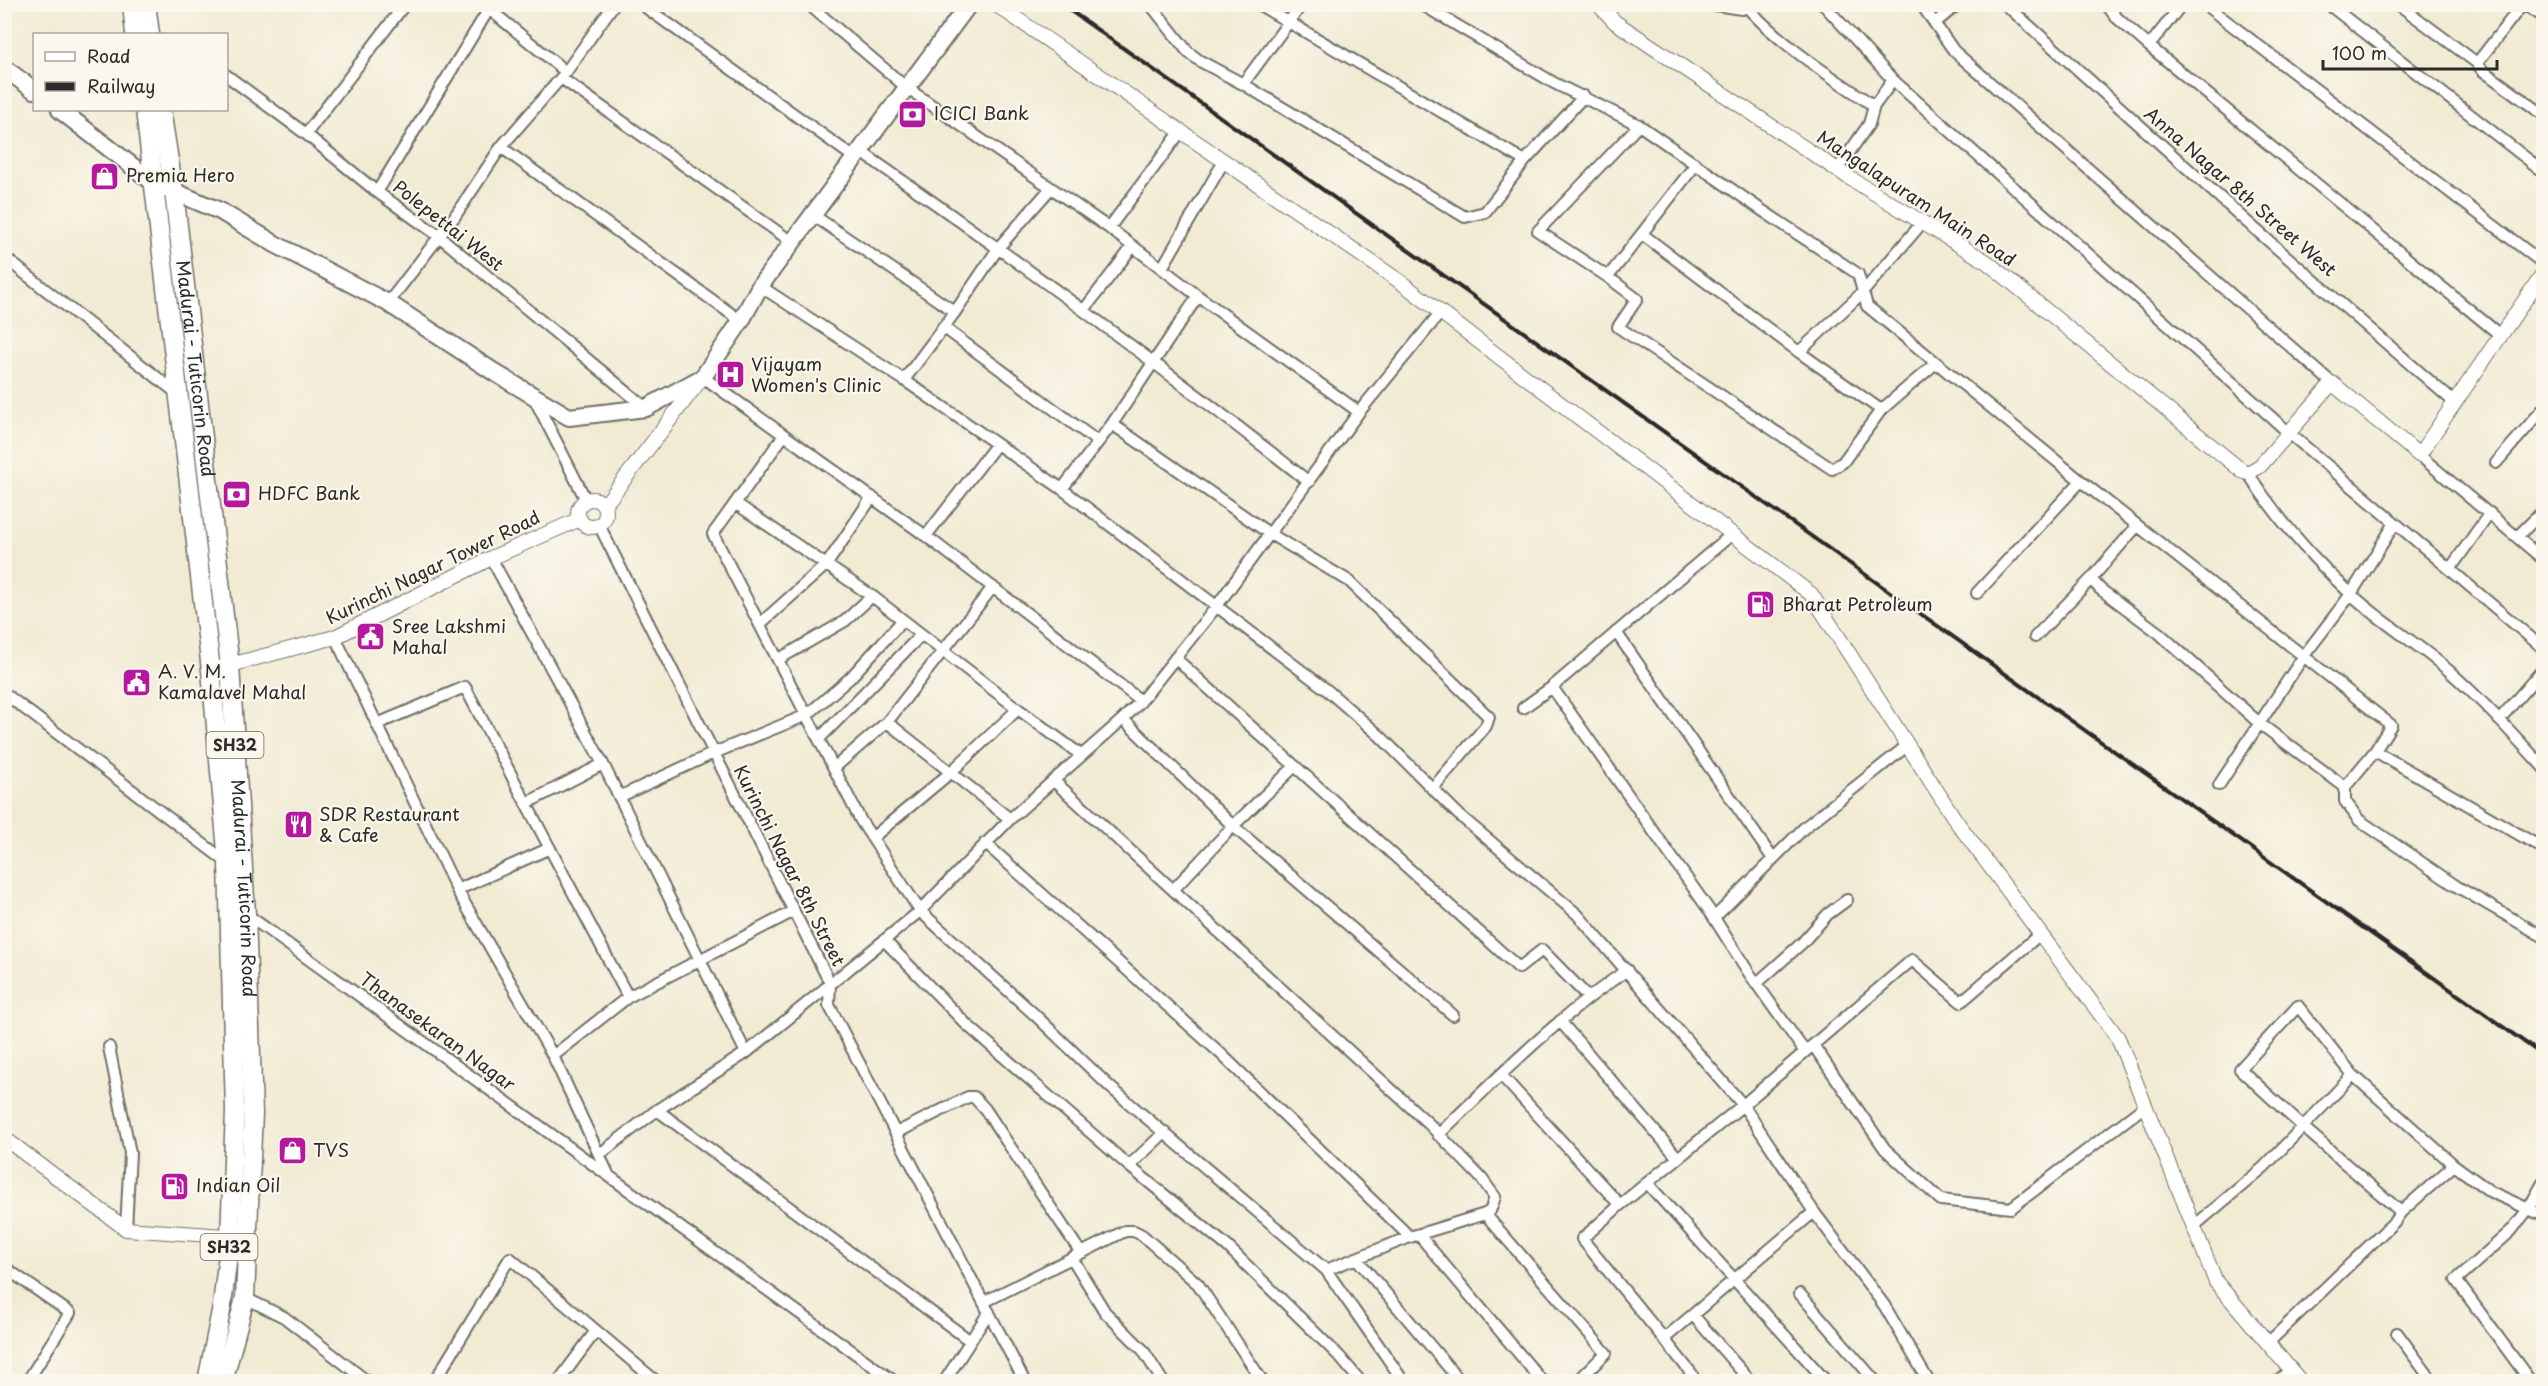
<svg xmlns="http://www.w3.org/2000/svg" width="2548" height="1386" font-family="'Playpen Sans',sans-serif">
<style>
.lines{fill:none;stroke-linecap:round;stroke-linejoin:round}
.minor-casing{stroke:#706e66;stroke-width:14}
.tertiary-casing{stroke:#706e66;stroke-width:16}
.secondary-casing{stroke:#706e66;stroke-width:20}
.primary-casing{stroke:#706e66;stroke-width:21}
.minor{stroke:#fff;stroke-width:10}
.tertiary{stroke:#fff;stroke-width:14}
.secondary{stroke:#fff;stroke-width:16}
.primary{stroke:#fff;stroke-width:18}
.rail{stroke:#2b2b2b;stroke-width:4}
.labels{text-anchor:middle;stroke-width:4.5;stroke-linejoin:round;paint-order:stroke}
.shield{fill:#fbf7ec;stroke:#696865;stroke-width:1.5}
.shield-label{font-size:16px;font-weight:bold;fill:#2b2b2b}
.poi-label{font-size:18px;fill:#2b2b2b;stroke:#fbf7ec;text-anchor:start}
.street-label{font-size:18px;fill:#2b2b2b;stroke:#fbf7ec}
</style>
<rect width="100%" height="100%" fill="#fbf7ec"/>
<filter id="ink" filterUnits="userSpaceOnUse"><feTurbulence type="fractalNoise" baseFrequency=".0167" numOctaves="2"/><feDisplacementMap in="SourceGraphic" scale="12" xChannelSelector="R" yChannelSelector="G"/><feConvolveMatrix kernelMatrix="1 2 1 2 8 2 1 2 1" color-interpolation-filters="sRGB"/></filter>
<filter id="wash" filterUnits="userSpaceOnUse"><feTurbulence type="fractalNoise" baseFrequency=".008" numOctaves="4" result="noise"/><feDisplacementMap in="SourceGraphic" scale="24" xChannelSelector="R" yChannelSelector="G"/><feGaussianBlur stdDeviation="1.35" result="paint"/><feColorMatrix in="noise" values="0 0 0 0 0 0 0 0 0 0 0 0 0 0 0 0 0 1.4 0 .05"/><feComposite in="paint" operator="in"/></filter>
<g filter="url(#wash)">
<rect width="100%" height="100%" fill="#f1ebd4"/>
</g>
<g filter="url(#ink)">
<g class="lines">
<defs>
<path id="minor" d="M 641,4 L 855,158
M 1150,4 L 1188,52 L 1200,61 L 1243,84 L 1465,217 L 1485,212 L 1525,161 L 1584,96
M 1258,4 L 1525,161
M 1421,4 L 1554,83 L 1639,125 L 1763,211 L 1858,274 L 1867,306 L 2081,481 L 2391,725 L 2375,751 L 2544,849
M 1708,4 L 1742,9 L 1751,5
M 1823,4 L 1893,80 L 2289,433 L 2544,649
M 1921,4 L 1954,51 L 2332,383
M 2005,4 L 2247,222 L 2455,403
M 2106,4 L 2116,17 L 2149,46 L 2500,335
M 2204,4 L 2544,264
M 2328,4 L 2544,172
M 2398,4 L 2477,63 L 2482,70 L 2544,115
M 2520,4 L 2530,8 L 2544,17
M 1748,8 C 1783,47 1831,76 1874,106
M 489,9 L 566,72
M 1935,23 L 1958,4
M 2149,46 L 2182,4
M 2477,63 L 2522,5
M 226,75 L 306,134 L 377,192 L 439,236 L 646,408
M 561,78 L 792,242
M 1243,84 L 1302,4
M 1639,125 L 1538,231 L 1608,277 L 1637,299 L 1618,327 L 1832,469 L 1843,462 L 1881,410 L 1936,363
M 306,134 L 405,4
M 501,147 L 741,321
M 860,151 C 1013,257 1163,367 1309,482
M 1837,170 L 1869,124 L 1874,106 L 1893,80
M 377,192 L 489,9 L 479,4
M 813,215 L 955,312
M 1109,228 L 1181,131
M 1642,234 L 1799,352 L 1881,410
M 4,257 L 178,394
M 1162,268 L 1224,161
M 1608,277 L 1696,164
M 760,286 L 904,380 L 1062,489 L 1112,424 L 1198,296 L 1109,228 L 907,88 L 808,4
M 1198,296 L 1359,412
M 388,303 L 455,216 L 501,147 L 566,72 L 614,4
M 1084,310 L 1133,246
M 943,327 L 1098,442
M 1799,352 L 1863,292 L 1922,223
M 703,377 L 784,435 L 713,534 L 861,821 L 920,911 L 1034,1014 L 1110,1087 L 1326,1270 L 1404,1382
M 904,380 L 955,312 L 999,247 L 1051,188
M 533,396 L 586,500
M 1112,424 L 1270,534 L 1349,581 L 1489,717 L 1486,726 L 1432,789
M 784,435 L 926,536 L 1141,701
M 2419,455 L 2544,560
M 2496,463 L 2544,408
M 2248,473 C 2276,517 2313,559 2351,594 C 2381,622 2417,643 2448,670 C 2482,700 2513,734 2544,768
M 1062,489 L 1327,690 L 1380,736 L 1459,815 L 1577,914 L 1743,1105 L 1814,1212 L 1664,1339 L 1692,1374 L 1683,1382
M 735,503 L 872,596 L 1018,709 L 1081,755
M 599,525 L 830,983 L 829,1005 L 1025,1382
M 926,536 L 996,445
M 2517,537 L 2544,510
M 491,558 L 603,764 L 746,1053
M 2450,569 L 2490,513
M 2091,579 L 2100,589 L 2159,633 L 2259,723 L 2345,787
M 1977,593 L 2081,481
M 760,624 L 827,564 L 872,497
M 1616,632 L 1773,859
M 335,637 L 457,890 L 553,1056 L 609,1176 L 895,1382
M 2035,637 L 2091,579 L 2137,526
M 1175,658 L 1519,968 L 1542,950 L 1588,997
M 779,659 L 845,621 L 872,596
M 1552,687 L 1709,910 L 1749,973 L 1805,1052
M 4,693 L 228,863
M 1523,708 L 1552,687 L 1732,534
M 1123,719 L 1233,826 L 1453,1015
M 2499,720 L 2544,668
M 887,722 L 1010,819
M 377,724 L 465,687 L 628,997
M 819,739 L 921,635
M 2375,751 L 2345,787 L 2345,801 L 2359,820 L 2456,886 L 2544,937
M 834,768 L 887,722 L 993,587
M 1054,781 L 1429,1124 L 1482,1179 L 1495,1197 L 1490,1211 L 1485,1214 L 1410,1237 L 1326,1270
M 2219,785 L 2303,657 L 2351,594 L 2395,523
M 619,797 L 714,753 L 807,715 L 850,678 L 902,621
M 527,803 L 603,764
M 872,838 L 950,773 L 1018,709
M 985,843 L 1219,1052 L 1410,1237
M 1174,889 L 1233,826 L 1295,766
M 457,890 L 550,848
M 246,914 L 609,1176
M 1714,918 L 1805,827 L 1908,745
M 884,940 L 966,1024 L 1129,1166 L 1227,1246 L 1339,1356 L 1361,1382
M 1756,984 L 1802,943 L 1828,914 L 1847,900
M 1560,1021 L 1678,1158
M 1813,1045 L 1885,1149 L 1941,1200 L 2011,1208 L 2145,1106
M 109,1047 L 130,1153 L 126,1229
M 553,1056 L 628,997 L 794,911
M 1501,1075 L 1620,1205
M 657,1110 L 969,1340
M 896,1133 L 968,1097 L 974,1097 L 985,1109 L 1081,1253
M 1438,1135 C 1498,1077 1558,1017 1627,970
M 600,1154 L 657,1110 L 746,1053 L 920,911 L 1010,819 L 1123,719 L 1141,701 L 1216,607 L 1359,412 L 1441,312
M 1129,1166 L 1165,1132
M 1647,1183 L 1827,1382
M 1814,1212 L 1884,1305 L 1929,1382
M 2401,1212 L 2303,1127 L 2240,1069 L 2298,1006 L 2353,1075 L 2454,1165 L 2491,1192 L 2544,1216
M 1485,1214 L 1606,1353 L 1577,1382
M 2194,1226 L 2264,1167 L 2353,1075
M 1419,1235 L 1543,1382
M 1072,1258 L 1105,1312 L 1143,1350 L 1163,1382
M 1356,1258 L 1461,1382
M 4,1267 L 70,1313 L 27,1382
M 1800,1294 L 1876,1382
M 245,1298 L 284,1317 L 368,1382
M 984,1302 L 1125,1231 L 1134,1231 L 1142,1235 L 1198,1284 L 1263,1382
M 1693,1315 L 1751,1382
M 2397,1333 L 2433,1382
M 1664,1339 L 1582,1239 L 1620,1205 L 1743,1105 L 1912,960 L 1961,1002 L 2040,934
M 2269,1342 L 2394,1222 L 2401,1212 L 2454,1165
M 434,1382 L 510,1258 L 657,1382
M 558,1382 L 595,1332
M 944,1382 L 989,1312
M 2276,1382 L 2292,1369
M 2531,1382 L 2456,1280 L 2511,1231 L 2529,1208 L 2544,1181"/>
<path id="tertiary" d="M 995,4 L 1402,283 L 1811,594 L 1956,821 L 2118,1038 L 2216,1282 L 2301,1382
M 1598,4 L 1615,22 L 1848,177 L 1987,262 L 2242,471 L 2248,473 L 2260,466 L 2332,383 L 2419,455 L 2544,272
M578 513a14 14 0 1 1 28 0a14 14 0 1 1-28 0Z
M 604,506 L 701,379
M 223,667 L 335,637 L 491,558 L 580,519
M 4,1138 L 126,1229 L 239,1237"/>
<path id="secondary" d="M 4,68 L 34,90
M 60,110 L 154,183 L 220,211 L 275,244 L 388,303 L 497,374 L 569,417 L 646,408 L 703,377 L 741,321 L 760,286 L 969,4"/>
<g id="primary">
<path d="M 132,4 L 135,34"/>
<path d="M 146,4 L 150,34"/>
<path d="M 145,110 L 211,670 L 228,863 L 235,1111 L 230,1237 L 222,1306 L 207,1382"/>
<path id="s1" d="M 161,110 L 174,192 L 230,666 L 246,914 L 253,1113 L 245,1298 L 223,1382"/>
</g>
</defs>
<use href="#minor" class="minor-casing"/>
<use href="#tertiary" class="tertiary-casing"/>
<use href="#secondary" class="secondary-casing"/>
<use href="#primary" class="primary-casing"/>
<use href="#minor" class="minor"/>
<use href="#tertiary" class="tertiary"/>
<use href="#secondary" class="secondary"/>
<use href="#primary" class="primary"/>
<path class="rail" d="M 1061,4 L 2544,1056"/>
</g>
</g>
<defs>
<symbol id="bank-square" viewBox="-11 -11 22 22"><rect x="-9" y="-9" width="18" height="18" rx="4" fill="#b5179e" stroke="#fbf7ec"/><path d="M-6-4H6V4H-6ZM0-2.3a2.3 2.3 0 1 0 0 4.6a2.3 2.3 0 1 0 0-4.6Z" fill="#fff"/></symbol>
<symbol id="shop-square" viewBox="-11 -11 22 22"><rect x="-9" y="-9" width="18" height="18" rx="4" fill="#b5179e" stroke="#fbf7ec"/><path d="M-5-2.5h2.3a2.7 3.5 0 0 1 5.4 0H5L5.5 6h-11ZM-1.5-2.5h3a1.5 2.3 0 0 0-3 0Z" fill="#fff"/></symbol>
<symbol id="hospital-square" viewBox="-11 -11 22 22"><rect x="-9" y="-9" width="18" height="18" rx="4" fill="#b5179e" stroke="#fbf7ec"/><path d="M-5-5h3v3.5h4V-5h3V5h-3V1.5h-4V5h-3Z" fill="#fff"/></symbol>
<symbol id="fuel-square" viewBox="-11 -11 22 22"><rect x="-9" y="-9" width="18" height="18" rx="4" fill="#b5179e" stroke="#fbf7ec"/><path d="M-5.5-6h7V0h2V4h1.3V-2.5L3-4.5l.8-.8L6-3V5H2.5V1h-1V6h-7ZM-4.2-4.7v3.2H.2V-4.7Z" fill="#fff"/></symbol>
<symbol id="civic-square" viewBox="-11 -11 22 22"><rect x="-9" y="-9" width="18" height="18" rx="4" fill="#b5179e" stroke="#fbf7ec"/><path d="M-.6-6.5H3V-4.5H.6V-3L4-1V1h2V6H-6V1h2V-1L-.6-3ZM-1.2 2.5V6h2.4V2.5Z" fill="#fff"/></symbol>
<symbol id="restaurant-square" viewBox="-11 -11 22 22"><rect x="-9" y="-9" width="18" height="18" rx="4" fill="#b5179e" stroke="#fbf7ec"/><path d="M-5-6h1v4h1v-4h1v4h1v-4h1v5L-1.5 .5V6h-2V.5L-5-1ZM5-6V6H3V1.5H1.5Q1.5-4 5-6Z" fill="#fff"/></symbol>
</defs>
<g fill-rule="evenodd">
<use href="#bank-square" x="896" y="98" width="33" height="33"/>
<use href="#shop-square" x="88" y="160" width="33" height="33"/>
<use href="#hospital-square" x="714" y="358" width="33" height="33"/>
<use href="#bank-square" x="220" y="478" width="33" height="33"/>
<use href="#fuel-square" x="1744" y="588" width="33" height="33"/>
<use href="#civic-square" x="354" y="620" width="33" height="33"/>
<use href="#civic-square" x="120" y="666" width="33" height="33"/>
<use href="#restaurant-square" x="282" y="808" width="33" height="33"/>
<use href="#shop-square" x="276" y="1134" width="33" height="33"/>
<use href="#fuel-square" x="158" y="1170" width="33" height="33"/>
</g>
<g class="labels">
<g class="shield">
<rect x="206.5" y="732" width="57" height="26" rx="4.5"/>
<rect x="200.5" y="1234" width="57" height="26" rx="4.5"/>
</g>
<g class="shield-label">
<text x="235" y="751">SH32</text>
<text x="229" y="1253">SH32</text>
</g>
<g class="poi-label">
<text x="934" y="120">ICICI Bank</text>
<text x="126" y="182">Premia Hero</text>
<text x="751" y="371">Vijayam<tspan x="751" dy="21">Women's Clinic</tspan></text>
<text x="258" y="500">HDFC Bank</text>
<text x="1782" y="611">Bharat Petroleum</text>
<text x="392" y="633">Sree Lakshmi<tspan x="392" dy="21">Mahal</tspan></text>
<text x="158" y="678">A. V. M.<tspan x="158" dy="21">Kamalavel Mahal</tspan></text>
<text x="319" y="821">SDR Restaurant<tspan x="319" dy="21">&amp; Cafe</tspan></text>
<text x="313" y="1157">TVS</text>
<text x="196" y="1192">Indian Oil</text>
</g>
<g class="street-label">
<text transform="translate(2240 192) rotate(41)" y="6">Anna Nagar 8th Street West</text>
<text transform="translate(1916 199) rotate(33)" y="6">Mangalapuram Main Road</text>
<text transform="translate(448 226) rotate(38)" y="6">Polepettai West</text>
<text dy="6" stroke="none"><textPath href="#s1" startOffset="261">Madurai - Tuticorin Road</textPath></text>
<text transform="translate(433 568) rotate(-26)" y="6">Kurinchi Nagar Tower Road</text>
<text transform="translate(789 866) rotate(63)" y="6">Kurinchi Nagar 8th Street</text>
<text dy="6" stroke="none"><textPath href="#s1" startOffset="783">Madurai - Tuticorin Road</textPath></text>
<text transform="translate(437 1032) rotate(36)" y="6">Thanasekaran Nagar</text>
</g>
</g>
<rect width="2548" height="1386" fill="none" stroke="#fbf7ec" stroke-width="24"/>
<rect x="33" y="33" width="195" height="78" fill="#fbf7ec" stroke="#a8a59f" stroke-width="1.5"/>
<rect x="45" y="52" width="30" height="9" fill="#ffffff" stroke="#a8a59f" stroke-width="1.5"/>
<text x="87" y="63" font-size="18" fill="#2b2b2b">Road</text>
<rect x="45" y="82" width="30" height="9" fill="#2b2b2b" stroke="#a8a59f" stroke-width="1.5"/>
<text x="87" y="93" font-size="18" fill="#2b2b2b">Railway</text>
<path d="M2323 60v9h174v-9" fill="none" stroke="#2b2b2b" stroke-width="3"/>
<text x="2332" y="60" font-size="18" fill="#2b2b2b" stroke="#fbf7ec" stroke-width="4.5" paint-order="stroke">100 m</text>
</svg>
